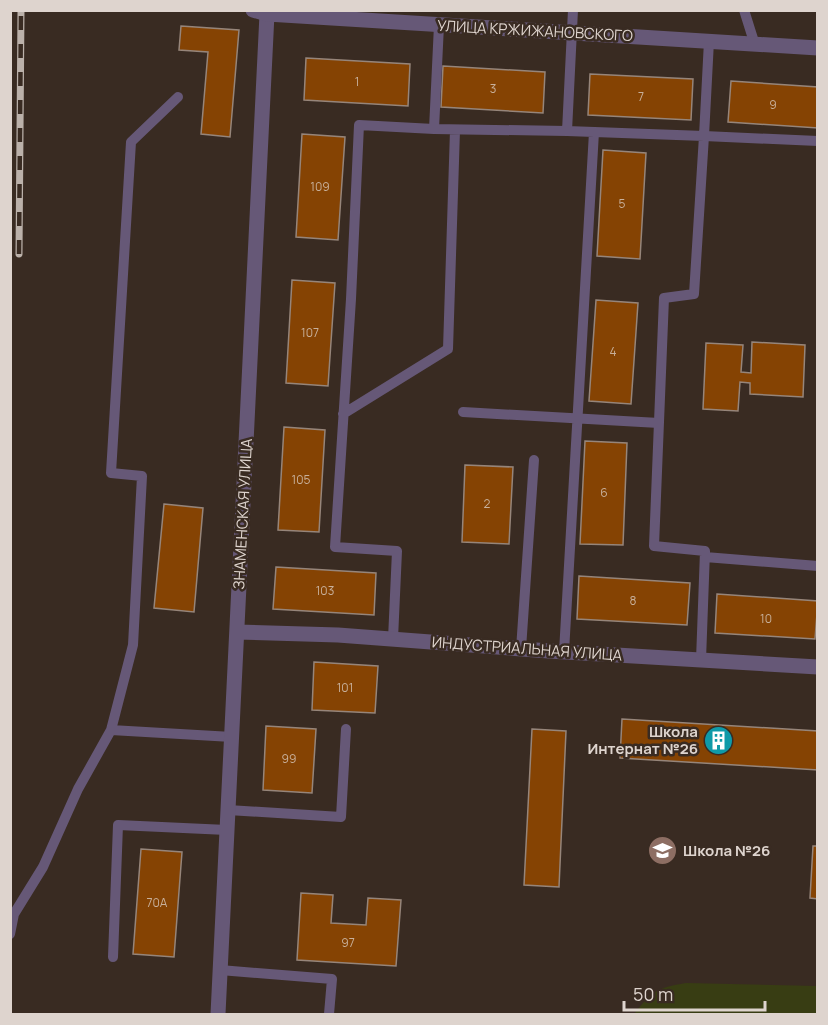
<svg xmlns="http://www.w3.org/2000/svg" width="828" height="1025" font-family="Manrope,sans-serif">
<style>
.green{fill:#383d13}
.building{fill:#854303;stroke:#96857a;stroke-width:1.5}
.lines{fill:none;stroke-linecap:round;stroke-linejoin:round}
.service{stroke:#665877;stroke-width:10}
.minor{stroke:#665877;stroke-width:15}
.tertiary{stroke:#665877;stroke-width:15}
.rail-casing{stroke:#bbb1aa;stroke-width:7}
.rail{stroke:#392b22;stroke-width:4.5;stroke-dasharray:14;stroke-linecap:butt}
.labels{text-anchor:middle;stroke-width:5;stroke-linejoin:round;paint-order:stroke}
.number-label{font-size:12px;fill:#c8b09b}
.street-label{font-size:15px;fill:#ded4ce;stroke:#392b22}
.poi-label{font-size:15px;font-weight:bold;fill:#ded4ce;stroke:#392b22;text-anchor:end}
</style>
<rect width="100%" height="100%" fill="#392b22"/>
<path class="green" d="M 686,983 L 817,986 L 817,1014 L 634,1014 C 652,991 656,988 686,983 Z"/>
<path class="building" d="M 181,26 L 239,30 L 230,137 L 201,134 L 208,52 L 179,50 Z
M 306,58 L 410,64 L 408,106 L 304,100 Z
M 443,66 L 545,72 L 543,113 L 441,107 Z
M 590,74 L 693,79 L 691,120 L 588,115 Z
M 731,81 L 818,87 L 818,128 L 728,122 Z
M 302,134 L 345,137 L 338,240 L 296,237 Z
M 603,150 L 646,153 L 640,259 L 597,256 Z
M 292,280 L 335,283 L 328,386 L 286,383 Z
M 596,300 L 638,303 L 631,404 L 589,401 Z
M 752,342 L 805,345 L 803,397 L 750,394 L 750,383 L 740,382 L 738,411 L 703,409 L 706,343 L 743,345 L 741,372 L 751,373 Z
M 284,427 L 325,430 L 319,532 L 278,530 Z
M 585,441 L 627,443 L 623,545 L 580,544 Z
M 465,465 L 513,467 L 509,544 L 462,542 Z
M 164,504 L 203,508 L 194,612 L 154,608 Z
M 276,567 L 376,573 L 374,615 L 273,609 Z
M 579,576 L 690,583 L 687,625 L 577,619 Z
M 717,594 L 818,601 L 815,639 L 715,633 Z
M 314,662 L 378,666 L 375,713 L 312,710 Z
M 622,719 L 818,731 L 818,770 L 620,758 Z
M 266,726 L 316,729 L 312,793 L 263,790 Z
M 532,729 L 566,731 L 559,887 L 524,885 Z
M 813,846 L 818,846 L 818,899 L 810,898 Z
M 141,849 L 182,852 L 174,957 L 133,954 Z
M 301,893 L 333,895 L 331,923 L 366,925 L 368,898 L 401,900 L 396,966 L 297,960 Z"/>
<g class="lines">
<path class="service" d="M 573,10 L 567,131 L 704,136 L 694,294 L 664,298 L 654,546 L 705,551 L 701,660
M 744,10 L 755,45
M 709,41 L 704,136 L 818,141
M 434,129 L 567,131
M 463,412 L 659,423
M 343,414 L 448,349 L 455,130
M 705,557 L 818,566
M 393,639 L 397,551 L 335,547 L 351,299 L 359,125 L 434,129 L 439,25
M 521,649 L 534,460
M 564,652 L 594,132
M 111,730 L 232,737
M 228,810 L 341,817 L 346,729
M 10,934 L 14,914 L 43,867 L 78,789 L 111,730 L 133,645 L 142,476 L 111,473 L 131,142 L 178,97
M 113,957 L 118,825 L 227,830
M 220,970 L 332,979 L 329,1014"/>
<path class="minor" d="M 237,632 L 338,635 L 549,651 L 818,667
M 218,1014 L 267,14"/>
<path class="tertiary" d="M 253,10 L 267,14 L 818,48"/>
<defs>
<path id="rail" d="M 19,254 L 21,10"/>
</defs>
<use href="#rail" class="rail-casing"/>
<use href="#rail" class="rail"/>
</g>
<defs>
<symbol id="building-disc" viewBox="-11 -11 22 22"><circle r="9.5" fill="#0f9aa8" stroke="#392b22"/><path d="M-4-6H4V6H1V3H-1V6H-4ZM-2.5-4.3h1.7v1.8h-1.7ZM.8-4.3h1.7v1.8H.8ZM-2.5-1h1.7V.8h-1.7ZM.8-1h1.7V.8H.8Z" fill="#fff"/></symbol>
<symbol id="school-disc" viewBox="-11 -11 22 22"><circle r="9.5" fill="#8d6e63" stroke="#392b22"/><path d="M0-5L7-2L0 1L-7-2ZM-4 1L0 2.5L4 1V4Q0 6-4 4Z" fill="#fff"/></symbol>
</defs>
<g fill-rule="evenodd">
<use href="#building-disc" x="702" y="724" width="33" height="33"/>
<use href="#school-disc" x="646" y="834" width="33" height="33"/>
</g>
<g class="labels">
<g class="number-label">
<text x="357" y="86">1</text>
<text x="493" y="93">3</text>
<text x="641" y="101">7</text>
<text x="773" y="109">9</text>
<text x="320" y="191">109</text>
<text x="622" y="208">5</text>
<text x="310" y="337">107</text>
<text x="613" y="356">4</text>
<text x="301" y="484">105</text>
<text x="604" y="497">6</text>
<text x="487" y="508">2</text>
<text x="325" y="595">103</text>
<text x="633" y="605">8</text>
<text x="766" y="623">10</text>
<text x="345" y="692">101</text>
<text x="289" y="763">99</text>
<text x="157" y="907">70А</text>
<text x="348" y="947">97</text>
</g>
<g class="street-label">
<text transform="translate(535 31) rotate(3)" y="5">УЛИЦА КРЖИЖАНОВСКОГО</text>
<text transform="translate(243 514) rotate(-87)" y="5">ЗНАМЕНСКАЯ УЛИЦА</text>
<text transform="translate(527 649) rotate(4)" y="5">ИНДУСТРИАЛЬНАЯ УЛИЦА</text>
</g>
<g class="poi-label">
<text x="698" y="737">Школа<tspan x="698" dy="17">Интернат №26</tspan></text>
<text x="683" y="856" text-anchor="start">Школа №26</text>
</g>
</g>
<rect width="828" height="1025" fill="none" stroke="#ded4ce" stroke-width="24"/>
<path d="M624 1001v9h141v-9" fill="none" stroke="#ded4ce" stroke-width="3"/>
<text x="633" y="1001" font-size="18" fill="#ded4ce" stroke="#392b22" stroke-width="4.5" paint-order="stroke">50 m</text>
</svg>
